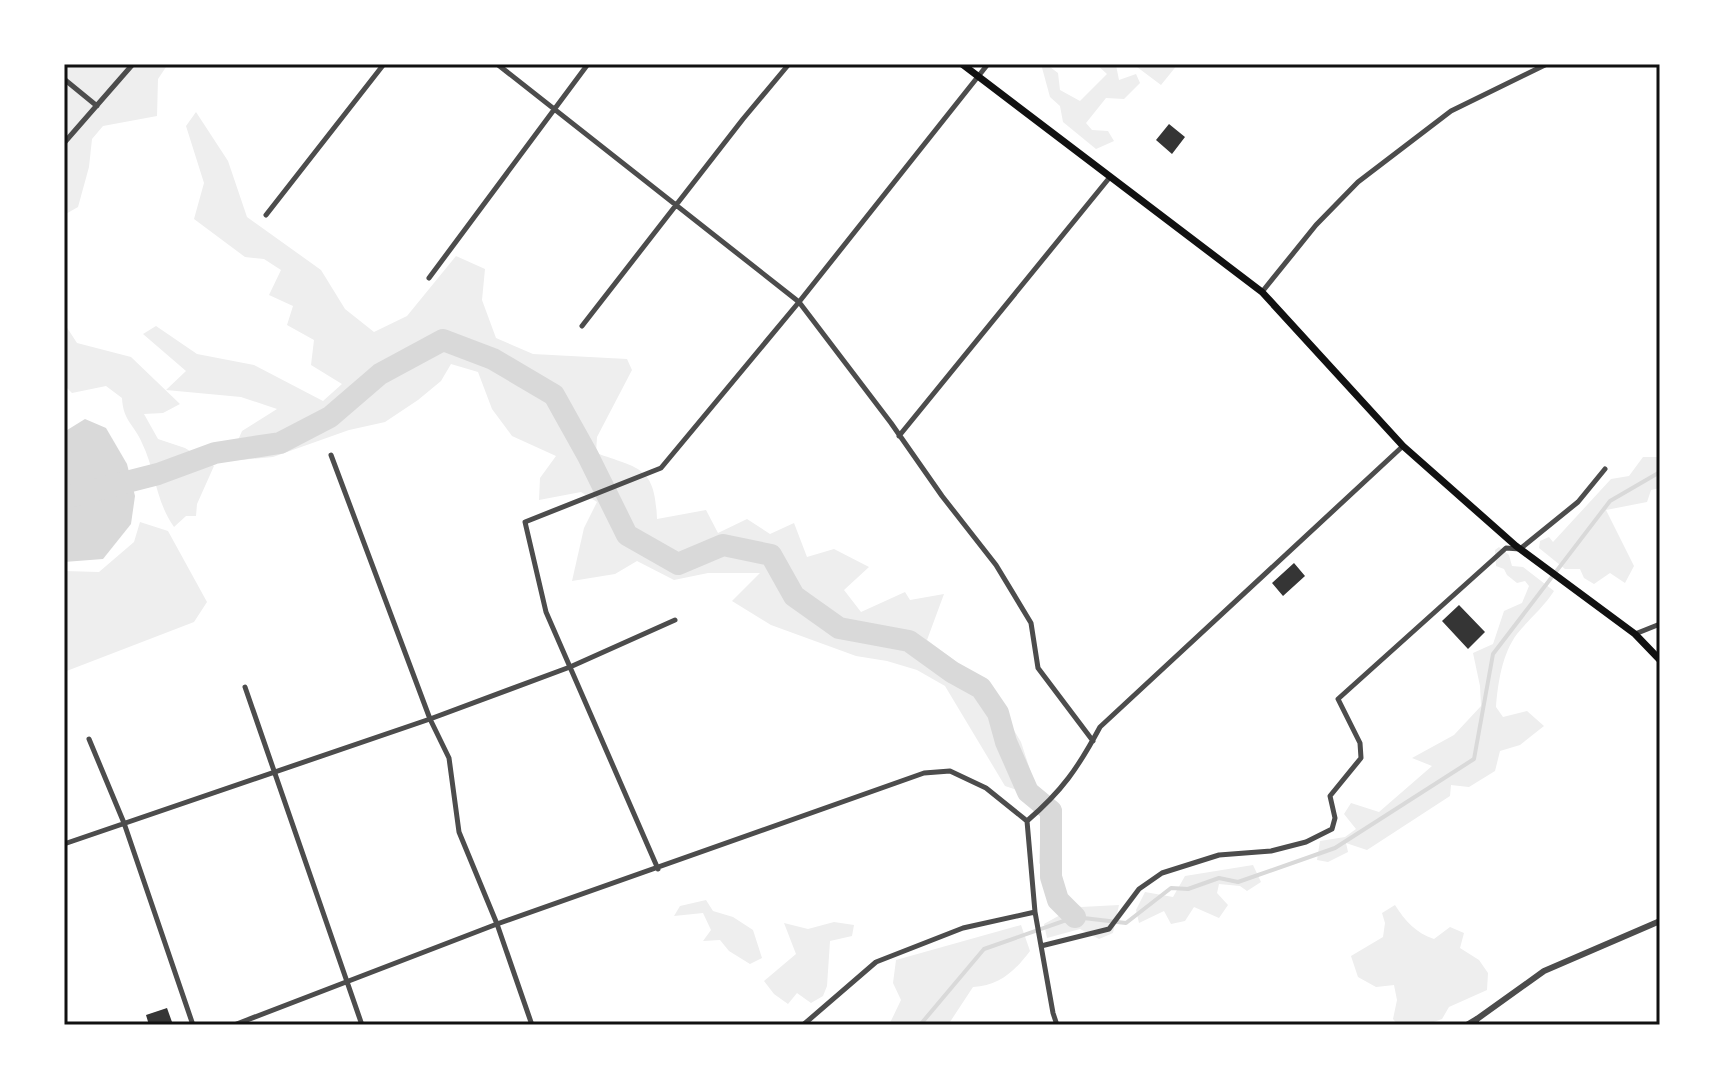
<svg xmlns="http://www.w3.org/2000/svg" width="1724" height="1089" font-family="'Alegreya Sans',sans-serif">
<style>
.green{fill:#eee}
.water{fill:#d9d9d9}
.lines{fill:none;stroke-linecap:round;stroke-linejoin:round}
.stream{stroke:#d9d9d9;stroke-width:4}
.river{stroke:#d9d9d9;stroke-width:22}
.building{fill:#353535}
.minor{stroke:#4c4c4c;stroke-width:5}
.tertiary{stroke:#4c4c4c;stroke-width:6}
.secondary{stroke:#111;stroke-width:7}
.neatline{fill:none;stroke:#111;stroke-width:3}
</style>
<rect width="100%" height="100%" fill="#fff"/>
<path class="green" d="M 64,64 L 168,64 L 158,79 L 157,116 L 103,126 L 92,139 L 89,167 L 78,207 L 64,215 Z
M 1041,64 L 1046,64 L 1058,73 L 1060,90 L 1080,101 L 1107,74 L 1096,64 L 1116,65 L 1119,80 L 1136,74 L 1140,83 L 1124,99 L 1106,98 L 1086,123 L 1092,130 L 1108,131 L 1114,141 L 1096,149 L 1063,122 L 1060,106 L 1050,97 Z
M 1133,64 L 1178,64 L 1161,85 Z
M 196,112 L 228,161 L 247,217 L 321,270 L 345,309 L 374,332 L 407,316 L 456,256 L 485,269 L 482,300 L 496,338 L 533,354 L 627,359 L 632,370 L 597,437 L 596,453 C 641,469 655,467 657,519 L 706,510 L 718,533 L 747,519 L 770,534 L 794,523 L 807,557 L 834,549 L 869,567 L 844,590 L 861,612 L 905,592 L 910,600 L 944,594 L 927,640 L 985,683 L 1021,742 L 1033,779 L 1017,790 L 1005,786 L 945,686 L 917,670 L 887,661 L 856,656 L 771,625 L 732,601 L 760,573 L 708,573 L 674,580 L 637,561 L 615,574 L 572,581 L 584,528 L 597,502 L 581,492 L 539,500 L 540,478 L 556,456 L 512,436 L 492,409 L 478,372 L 451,364 L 441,381 L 418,400 L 385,422 L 349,430 L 273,457 L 229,461 L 242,431 L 277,409 L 241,397 L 166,390 L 186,371 L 143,334 L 156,326 L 197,354 L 254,365 L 323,401 L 342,384 L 311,365 L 314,340 L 287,325 L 293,306 L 269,295 L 281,270 L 264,259 L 245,257 L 194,219 L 204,183 L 186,126 Z
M 64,323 L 77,343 L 131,357 L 180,404 L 163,413 L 144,414 L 158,439 L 185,448 L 214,466 L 197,504 L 196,516 L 186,516 L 174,527 C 155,500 156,472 142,443 C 134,424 123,421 122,398 L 106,386 L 72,393 L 64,385 Z
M 1643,457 L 1660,457 L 1660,488 L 1651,490 L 1647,502 L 1606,510 L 1634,566 L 1625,583 L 1610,573 L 1594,584 L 1584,578 L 1580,569 L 1565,569 L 1539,548 L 1540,541 L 1549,537 L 1553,542 L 1611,479 L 1629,476 Z
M 140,522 L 168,531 L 207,602 L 194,622 L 64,672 L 64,571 L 99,572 L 134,542 Z
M 1499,547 L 1509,555 L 1512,566 L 1523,567 L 1554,591 C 1543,608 1529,619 1517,634 C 1502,654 1498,683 1496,707 L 1503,717 L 1527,711 L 1544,726 L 1520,745 L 1500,751 L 1495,771 L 1469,787 L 1451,785 L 1450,796 L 1367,850 L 1346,843 L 1348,852 L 1328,862 L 1317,860 L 1320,841 L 1345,837 L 1356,829 L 1344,814 L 1351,803 L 1379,812 L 1432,766 L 1412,758 L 1454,735 L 1481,706 L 1480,686 L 1473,653 L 1493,644 L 1504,611 L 1522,603 L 1529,586 L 1525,581 L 1517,583 L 1507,575 L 1504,569 L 1496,566 L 1495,550 Z
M 1053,806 L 1059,807 L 1056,851 L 1039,864 L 1041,819 Z
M 1253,865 L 1261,882 L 1247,891 L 1240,886 L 1219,884 L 1217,893 L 1228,905 L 1219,918 L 1194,907 L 1185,921 L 1171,924 L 1164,911 L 1139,923 L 1136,910 L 1145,892 L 1173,897 L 1185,876 Z
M 1057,868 L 1062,894 L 1081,907 L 1119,905 L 1113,933 L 1099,939 L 1080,929 L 1047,938 L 1044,924 L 1062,914 L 1054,905 L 1045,871 Z
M 706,900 L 713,911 L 733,917 L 753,930 L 762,958 L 750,964 L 729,951 L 720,940 L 703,941 L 711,930 L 703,913 L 674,916 L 680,906 Z
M 1395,905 C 1405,921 1416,933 1434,939 L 1450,927 L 1464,933 L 1460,948 L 1479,960 L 1488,973 L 1487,990 L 1449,1007 L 1442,1019 L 1425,1025 L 1398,1025 L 1393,1019 L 1397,1000 L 1394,985 L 1376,987 L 1358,977 L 1351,956 L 1383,937 L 1385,923 L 1382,913 Z
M 834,922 L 854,925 L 852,936 L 830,941 L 827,986 L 823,996 L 811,1003 L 797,993 L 788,1004 L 774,994 L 764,981 L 796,954 L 784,923 L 808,929 Z
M 1021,925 L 1030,951 C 1015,971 999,986 973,987 L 948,1025 L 889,1025 L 901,1000 L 893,983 L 896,960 Z"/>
<path class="water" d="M 85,419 L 106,428 L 127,464 L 135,496 L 131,524 L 103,559 L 64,562 L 64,432 Z"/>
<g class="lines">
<path class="stream" d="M 920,1025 L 984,949 L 1075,917 L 1126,923 L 1171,888 L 1188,889 L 1219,878 L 1238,882 L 1335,848 L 1474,759 L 1493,654 L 1610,501 L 1660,472"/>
<path class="river" d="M 64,498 L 158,474 L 215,453 L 280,443 L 330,417 L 380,374 L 443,340 L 493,359 L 554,395 L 588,456 L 627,535 L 678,564 L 723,545 L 771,555 L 794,596 L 839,628 L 909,641 L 952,672 L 981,688 L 998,713 L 1006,742 L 1028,792 L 1051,811 L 1051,877 L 1058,900 L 1075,917"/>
</g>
<path class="building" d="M 1169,124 L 1185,137 L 1172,154 L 1156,140 Z
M 1294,563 L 1305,576 L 1283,596 L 1272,583 Z
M 1459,605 L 1485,632 L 1468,649 L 1442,621 Z
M 167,1008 L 172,1022 L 149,1025 L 146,1015 Z"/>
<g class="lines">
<path class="minor" d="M 497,64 L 799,302 L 891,423 L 942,496 L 996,565 L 1031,623 L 1038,668 L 1093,741
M 64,79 L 97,106
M 64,143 L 133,64
M 266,215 L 384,64
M 429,278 L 588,64
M 1262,292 L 1316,225 L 1358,182 L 1451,111 L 1547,64
M 582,326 L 743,119 L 789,64
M 899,436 L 1110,177
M 331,455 L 430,719 L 449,758 L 459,832 L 497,924 L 532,1025
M 1635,634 L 1660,624
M 245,687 L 362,1025
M 89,739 L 124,823 L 193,1025
M 1027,821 L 1035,912 L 1053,1013 L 1057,1025
M 64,844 L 430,719 L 570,667 L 675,620
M 658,869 L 546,612 L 525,522 L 661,468 L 799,302 L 988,64
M 1041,946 L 1109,929 L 1139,889 L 1162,873 L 1219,855 L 1271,851 L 1306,842 L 1332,829 L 1335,818 L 1330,796 L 1361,758 L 1360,743 L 1338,699 L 1506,548 L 1520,549 L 1578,502 L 1605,469
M 234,1025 L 497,924 L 924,773 L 950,771 L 986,788 L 1027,821 C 1062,791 1078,768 1100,727 L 1403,446
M 803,1025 L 876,962 L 963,928 L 1035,912
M 1466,1025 L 1476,1019"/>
<path class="tertiary" d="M 1474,1025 L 1477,1019 L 1544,971 L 1660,921"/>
<path class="secondary" d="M 962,64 L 1262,292 L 1403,446 L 1516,546 L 1635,634 L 1660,660"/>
</g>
<rect width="1724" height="1089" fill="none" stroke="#ffffff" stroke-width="132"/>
<rect x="66" y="66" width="1592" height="957" class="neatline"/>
</svg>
